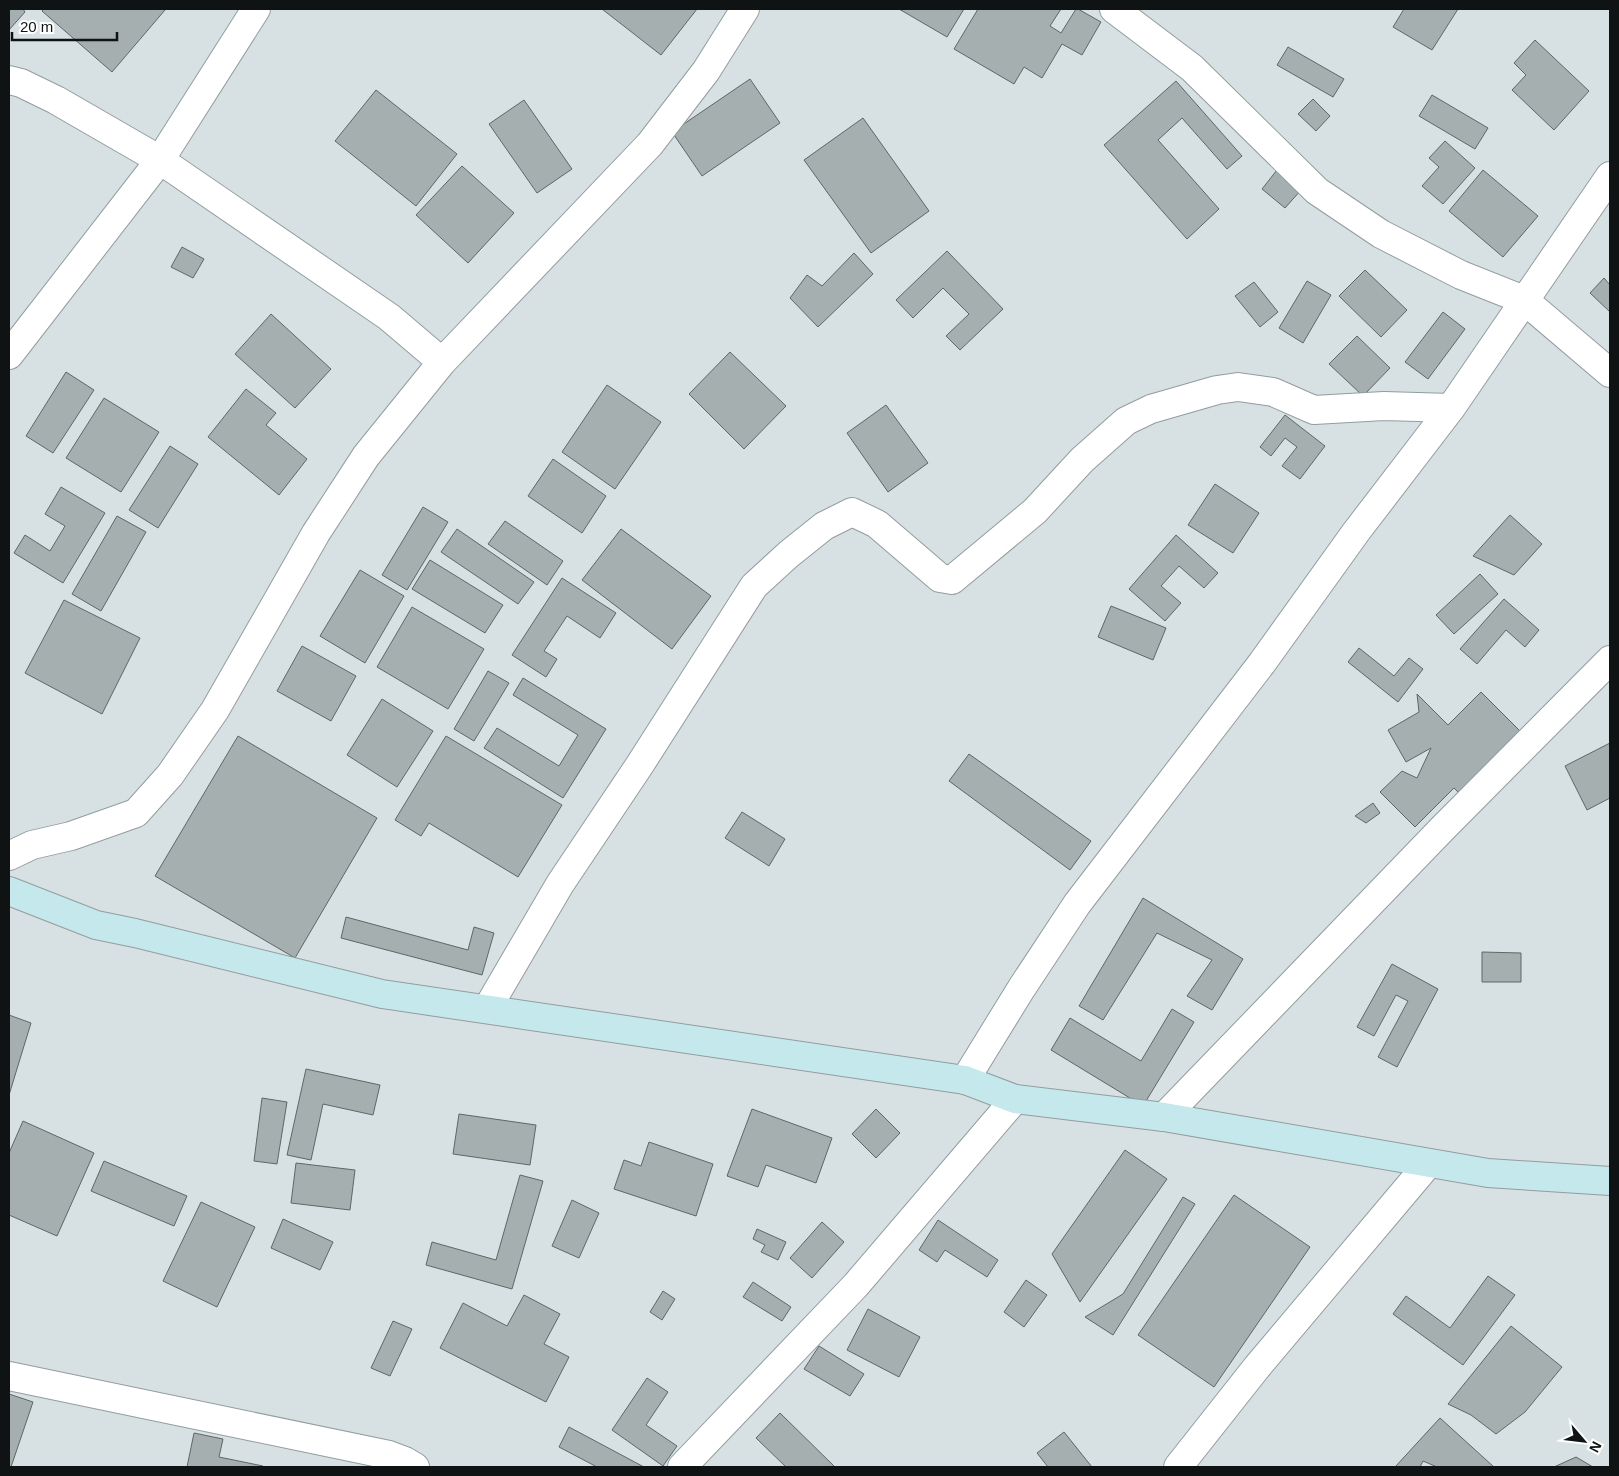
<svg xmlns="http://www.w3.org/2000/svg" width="1619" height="1476" font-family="Helvetica,sans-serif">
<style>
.building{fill:#a5afb0;stroke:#5e6768}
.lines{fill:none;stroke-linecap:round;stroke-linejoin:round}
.street-casing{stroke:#939d9e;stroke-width:30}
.secondary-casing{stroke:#939d9e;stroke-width:30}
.street{stroke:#fff;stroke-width:28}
.secondary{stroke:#c4e8ec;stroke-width:28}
</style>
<rect width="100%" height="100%" fill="#d7e1e3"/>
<path class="building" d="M 9,9 L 23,9 L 25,12 L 9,30 Z
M 44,9 L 164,9 L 165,10 L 112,72 L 42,11 Z
M 602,9 L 697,9 L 661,55 Z
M 899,9 L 964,9 L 947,37 Z
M 978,9 L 1061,9 L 1050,26 L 1061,33 L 1076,9 L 1078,9 L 1101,22 L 1082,55 L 1062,44 L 1042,78 L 1024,67 L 1014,84 L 954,49 Z
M 1404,9 L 1458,9 L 1432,50 L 1393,27 Z
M 1535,40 L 1589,91 L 1554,130 L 1512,90 L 1526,75 L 1514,63 Z
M 1288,47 L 1344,79 L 1333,97 L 1277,65 Z
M 750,79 L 780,123 L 702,176 L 672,132 Z
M 1176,81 L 1242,156 L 1227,169 L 1182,118 L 1158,140 L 1219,209 L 1187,239 L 1104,145 Z
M 376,90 L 457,154 L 416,206 L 335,141 Z
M 1432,95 L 1488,128 L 1475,149 L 1419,116 Z
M 1313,99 L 1330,116 L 1316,131 L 1298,114 Z
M 524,100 L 572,169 L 537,193 L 489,124 Z
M 863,118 L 929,211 L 871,253 L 804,160 Z
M 1445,141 L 1475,168 L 1443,204 L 1422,186 L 1439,167 L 1429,158 Z
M 462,166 L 514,213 L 468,263 L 416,215 Z
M 1277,170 L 1301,190 L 1285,208 L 1262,189 Z
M 1483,170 L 1538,216 L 1503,257 L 1449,211 Z
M 182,247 L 204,259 L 193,278 L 171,267 Z
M 947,251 L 1003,309 L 960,350 L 946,336 L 969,314 L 943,288 L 913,318 L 896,300 Z
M 854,253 L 873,274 L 818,327 L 790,298 L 807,275 L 822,286 Z
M 1365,270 L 1407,310 L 1381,337 L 1339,296 Z
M 1604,278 L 1610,285 L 1610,312 L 1590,293 Z
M 1307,281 L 1331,295 L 1303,343 L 1279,328 Z
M 1254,282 L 1278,312 L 1260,327 L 1235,296 Z
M 1443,312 L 1465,329 L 1428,379 L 1405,362 Z
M 271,314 L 331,369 L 295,408 L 235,354 Z
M 1357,336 L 1390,368 L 1363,396 L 1329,364 Z
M 730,352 L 786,406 L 744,449 L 689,394 Z
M 66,372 L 94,390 L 53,453 L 26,436 Z
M 607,385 L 661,422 L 615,489 L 562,452 Z
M 246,389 L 276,413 L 266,425 L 307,459 L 279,495 L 208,437 Z
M 104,398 L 159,432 L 121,492 L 66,458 Z
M 886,405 L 928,463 L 888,492 L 847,433 Z
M 1285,415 L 1325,446 L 1300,479 L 1282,466 L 1297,447 L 1285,438 L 1271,456 L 1260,447 Z
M 170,446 L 198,464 L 158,528 L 129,510 Z
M 553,459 L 606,496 L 582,533 L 528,496 Z
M 1215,484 L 1259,513 L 1233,553 L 1188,525 Z
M 61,487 L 105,513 L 63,583 L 14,553 L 25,535 L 50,551 L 65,526 L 45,514 Z
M 423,507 L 448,522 L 407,590 L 382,575 Z
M 1510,515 L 1542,544 L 1514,575 L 1473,556 Z
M 117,516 L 146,532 L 101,611 L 72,594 Z
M 505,521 L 563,561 L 547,585 L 488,544 Z
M 457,529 L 534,582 L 518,604 L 441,552 Z
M 621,529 L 711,596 L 672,649 L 582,580 Z
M 1176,535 L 1218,573 L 1204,588 L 1179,566 L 1161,586 L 1181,603 L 1165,621 L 1129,589 Z
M 430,560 L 503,605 L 485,633 L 412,589 Z
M 360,570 L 404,596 L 365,663 L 320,636 Z
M 1480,574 L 1498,594 L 1454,634 L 1436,615 Z
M 562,578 L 616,613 L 600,638 L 567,616 L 544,651 L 557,659 L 546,677 L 512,655 Z
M 1504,599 L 1539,630 L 1525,647 L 1506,630 L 1477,664 L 1460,649 Z
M 64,600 L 140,638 L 102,714 L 25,673 Z
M 1111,606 L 1166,628 L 1153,660 L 1098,637 Z
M 412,607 L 484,649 L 448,709 L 377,667 Z
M 302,646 L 356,676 L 331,721 L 277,691 Z
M 1359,648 L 1394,676 L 1409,658 L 1423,669 L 1398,702 L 1348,662 Z
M 488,671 L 509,683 L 474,741 L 454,729 Z
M 523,678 L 606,729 L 563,798 L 484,748 L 497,728 L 559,766 L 578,735 L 513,695 Z
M 1481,692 L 1526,737 L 1465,799 L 1454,788 L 1415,827 L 1380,792 L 1402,771 L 1417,778 L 1431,748 L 1406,762 L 1388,730 L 1419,712 L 1417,694 L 1448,725 Z
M 382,699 L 433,731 L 397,787 L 347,755 Z
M 238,736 L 377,818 L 295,958 L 155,876 Z
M 446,736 L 562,805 L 518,877 L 429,823 L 421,836 L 395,820 Z
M 1610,743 L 1610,798 L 1587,810 L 1565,766 Z
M 969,754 L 1091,841 L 1070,870 L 949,781 Z
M 1373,803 L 1380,813 L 1366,823 L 1355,816 Z
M 742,812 L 785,839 L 769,866 L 725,838 Z
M 1143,898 L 1243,959 L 1212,1010 L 1187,996 L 1212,960 L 1157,933 L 1103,1020 L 1079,1006 Z
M 346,917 L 468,950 L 474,927 L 494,933 L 482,975 L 341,938 Z
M 1482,952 L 1521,953 L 1521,982 L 1482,982 Z
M 1392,964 L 1438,989 L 1397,1067 L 1378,1057 L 1408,1001 L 1396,995 L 1374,1036 L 1357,1027 Z
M 1172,1009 L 1194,1022 L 1143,1106 L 1051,1050 L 1070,1018 L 1141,1061 Z
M 9,1015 L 31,1023 L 9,1095 Z
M 306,1069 L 380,1085 L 373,1115 L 323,1104 L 311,1160 L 287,1155 Z
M 262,1098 L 287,1102 L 277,1164 L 254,1161 Z
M 752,1109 L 832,1138 L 816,1183 L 766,1165 L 758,1187 L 727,1176 Z
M 876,1109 L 900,1133 L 876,1158 L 852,1134 Z
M 459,1114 L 536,1125 L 530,1165 L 453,1154 Z
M 23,1121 L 94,1153 L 57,1236 L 9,1215 L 9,1153 Z
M 649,1142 L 713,1164 L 696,1216 L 614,1189 L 624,1160 L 641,1166 Z
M 1125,1150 L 1167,1179 L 1080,1302 L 1052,1254 Z
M 104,1161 L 187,1196 L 174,1226 L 91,1191 Z
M 296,1163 L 355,1170 L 350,1210 L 291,1203 Z
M 520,1175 L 543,1181 L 512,1289 L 426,1265 L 432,1242 L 496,1260 Z
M 1234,1195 L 1310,1247 L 1214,1387 L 1138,1335 Z
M 1183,1197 L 1195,1204 L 1113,1335 L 1085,1317 L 1123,1294 Z
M 572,1200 L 599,1213 L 579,1258 L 552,1246 Z
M 201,1202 L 255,1227 L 217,1307 L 163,1281 Z
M 283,1219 L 333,1242 L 320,1270 L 271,1248 Z
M 938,1220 L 998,1260 L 987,1277 L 945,1250 L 937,1262 L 919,1250 Z
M 822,1222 L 844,1242 L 812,1278 L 790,1258 Z
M 757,1229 L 786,1242 L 778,1260 L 761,1252 L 765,1245 L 753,1239 Z
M 1488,1276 L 1515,1295 L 1463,1365 L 1393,1314 L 1406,1296 L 1450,1328 Z
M 1026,1280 L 1047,1295 L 1024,1327 L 1004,1312 Z
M 753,1282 L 791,1307 L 782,1321 L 743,1297 Z
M 663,1291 L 675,1299 L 662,1320 L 650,1312 Z
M 524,1295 L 560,1314 L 544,1344 L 569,1357 L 546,1402 L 440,1348 L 463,1303 L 507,1326 Z
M 868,1309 L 920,1337 L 899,1377 L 847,1350 Z
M 393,1321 L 412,1329 L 390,1376 L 371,1368 Z
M 1511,1326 L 1562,1367 L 1525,1412 L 1496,1434 L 1471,1415 L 1448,1404 Z
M 819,1346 L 864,1374 L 850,1396 L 804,1369 Z
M 647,1378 L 668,1392 L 646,1425 L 677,1446 L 663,1466 L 612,1430 Z
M 9,1394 L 33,1402 L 11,1467 L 9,1467 Z
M 780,1413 L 835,1467 L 786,1467 L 756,1438 Z
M 1440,1418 L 1494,1467 L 1437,1467 L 1423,1461 L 1420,1467 L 1395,1467 Z
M 569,1427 L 644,1467 L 597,1467 L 559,1447 Z
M 1064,1432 L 1092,1467 L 1048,1467 L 1037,1453 Z
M 194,1433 L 223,1439 L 219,1457 L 263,1466 L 263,1467 L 187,1467 Z
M 1576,1457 L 1593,1467 L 1554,1467 Z"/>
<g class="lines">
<defs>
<path id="street" d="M 1114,9 L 1192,68 L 1317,191 L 1381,234 L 1461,275 L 1524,300 L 1610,373
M 9,80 L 21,83 L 56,100 L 160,160 L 389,317 L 442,362
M 9,355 L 160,160 L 256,9
M 9,856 L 32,845 L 71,836 L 136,813 L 170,775 L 215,710 L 316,533 L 366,456 L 442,362 L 650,144 L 706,71 L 745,9
M 487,1009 L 560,884 L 639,766 L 754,586 L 789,554 L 824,526 L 852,512 L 877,524 L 940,578 L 952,580 L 1035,511 L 1082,460 L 1126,421 L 1151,409 L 1217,390 L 1238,387 L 1273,392 L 1314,410 L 1384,406 L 1451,408
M 965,1080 L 1021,989 L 1077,904 L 1262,663 L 1356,532 L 1451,408 L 1610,176
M 1164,1117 L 1443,828 L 1610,660
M 9,1376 L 389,1455 L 405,1461 L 415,1467
M 682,1467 L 856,1285 L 1015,1099
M 1178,1467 L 1257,1367 L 1428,1164"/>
<path id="secondary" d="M 9,891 L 96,925 L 135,933 L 382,994 L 965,1080 L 1015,1099 L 1164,1117 L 1488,1173 L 1610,1181"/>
</defs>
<use href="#street" class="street-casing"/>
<use href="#secondary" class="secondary-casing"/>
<use href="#street" class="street"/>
<use href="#secondary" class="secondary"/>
</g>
<rect width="1619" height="1476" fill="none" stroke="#0f1313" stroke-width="20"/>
<g transform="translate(1584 1441) rotate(118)" stroke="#ffffff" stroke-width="4" paint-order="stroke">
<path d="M0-4L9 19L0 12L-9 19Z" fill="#0f1313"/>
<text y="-8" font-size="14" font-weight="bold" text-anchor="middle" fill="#0f1313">N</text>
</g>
<path d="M12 32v8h105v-8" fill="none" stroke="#0f1313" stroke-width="2.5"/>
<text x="20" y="32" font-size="15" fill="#0f1313" stroke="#ffffff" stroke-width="4" paint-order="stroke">20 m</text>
</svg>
